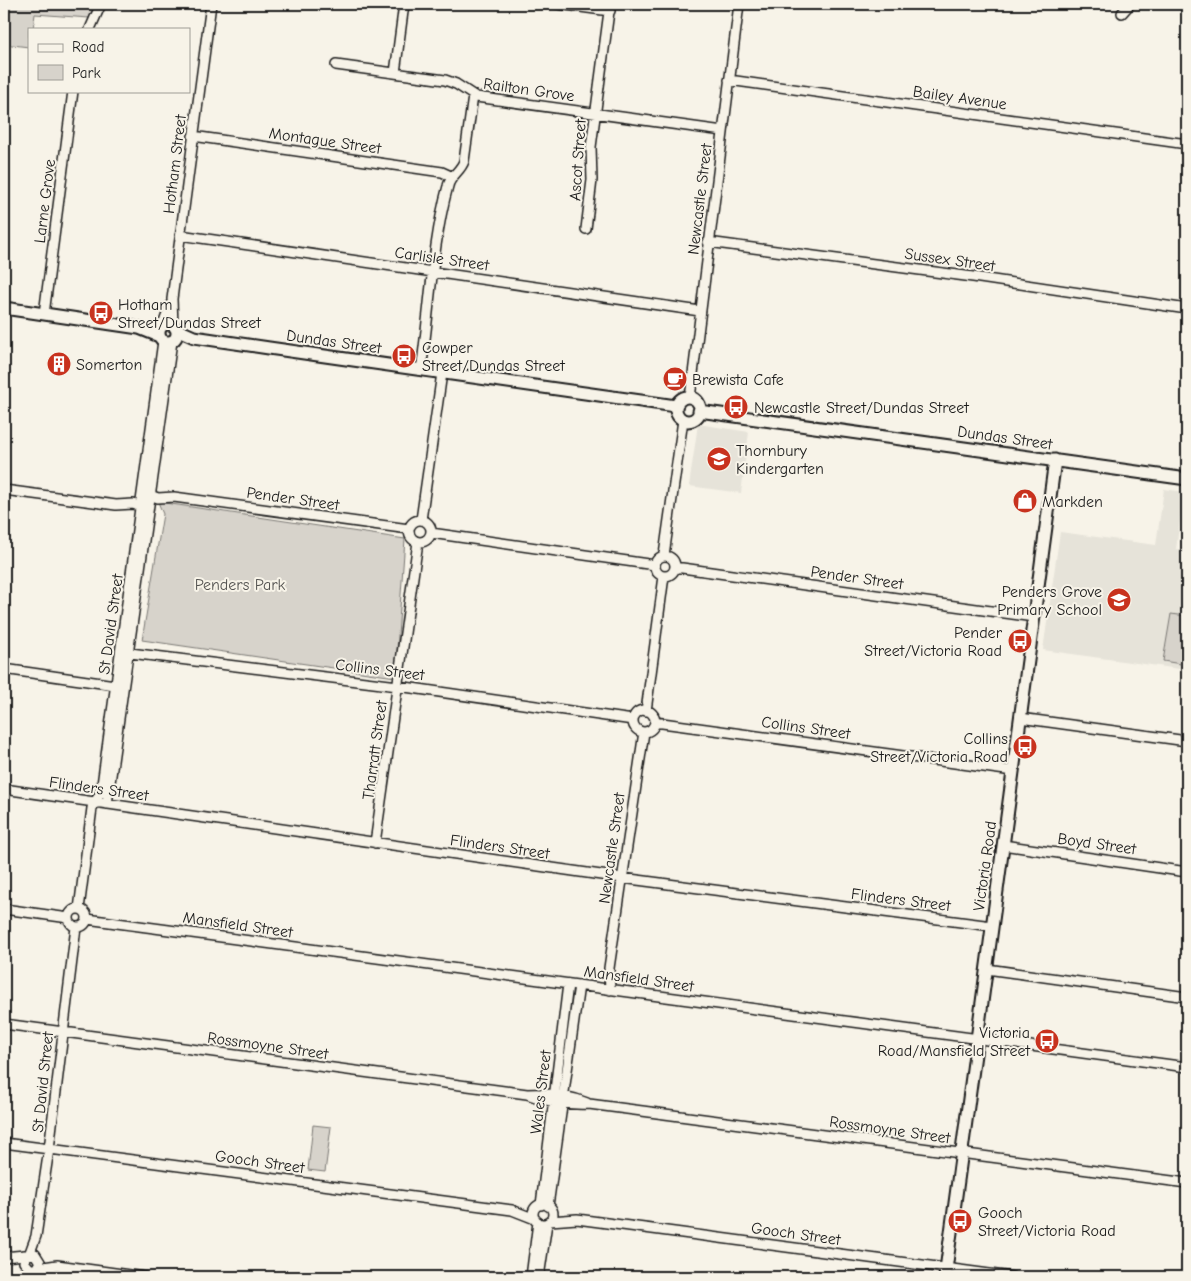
<svg xmlns="http://www.w3.org/2000/svg" width="1191" height="1281" font-family="'Comic Neue',sans-serif">
<style>
.built{fill:#e6e3d9}
.green{fill:#d7d3cb;stroke:#7a7874}
.lines{fill:none;stroke-linecap:round;stroke-linejoin:round}
.street-casing{stroke:#1c1c1c;stroke-width:12}
.secondary-casing{stroke:#1c1c1c;stroke-width:15}
.street{stroke:#f7f3e8;stroke-width:9}
.secondary{stroke:#f7f3e8;stroke-width:11}
.labels{text-anchor:middle;stroke-width:4;stroke-linejoin:round;paint-order:stroke}
.street-label{font-size:16px;fill:#1c1c1c;stroke:#f7f3e8}
.poi-label{font-size:16px;fill:#1c1c1c;stroke:#f7f3e8;text-anchor:start}
.park-label{font-size:16px;fill:#545351;stroke:#f7f3e8}
</style>
<rect width="100%" height="100%" fill="#f7f3e8"/>
<filter id="ink" filterUnits="userSpaceOnUse"><feTurbulence type="fractalNoise" baseFrequency=".02" numOctaves="2"/><feDisplacementMap in="SourceGraphic" scale="10" xChannelSelector="R" yChannelSelector="G"/><feConvolveMatrix kernelMatrix="1 2 1 2 8 2 1 2 1" color-interpolation-filters="sRGB"/></filter>
<g filter="url(#ink)">
<path class="built" d="M 698,424 L 749,432 L 741,493 L 689,486 Z
M 1164,489 L 1184,492 L 1176,549 L 1187,550 L 1187,670 L 1043,650 L 1060,532 L 1156,545 Z"/>
<path class="green" d="M 4,4 L 95,4 L 89,18 L 35,14 L 33,29 L 29,29 L 29,47 L 4,44 Z
M 158,502 L 405,539 L 395,677 L 142,640 L 163,514 Z
M 1171,614 L 1187,616 L 1187,665 L 1163,661 Z
M 313,1125 L 331,1127 L 325,1172 L 308,1170 Z"/>
<g class="lines">
<defs>
<path id="street" d="M 558,4 L 610,11
M 1122,13 L 1130,4
M 90,29 L 101,4
M 336,65 L 445,80 L 456,84 L 476,97 L 723,131
M 395,73 L 404,4
M 729,80 L 1187,144
M 193,136 L 442,172 L 453,177
M 586,229 L 592,180 L 591,147 L 610,4
M 180,235 L 700,311
M 708,242 L 973,277 L 1187,309
M 44,314 L 73,91
M 163,325 L 170,306
M 173,326 L 172,299 L 211,4
M 421,370 C 430,310 432,244 448,186 C 450,176 461,171 464,161 L 473,96
M 690,398 L 739,4
M 4,490 L 116,505 L 133,504 L 147,509
M 144,493 L 158,498 L 174,497 L 409,529
M409 531a11 11 0 1 1 22 0a11 11 0 1 1-22 0Z
M 421,520 L 442,373
M 431,533 L 655,565
M 664,555 L 683,420
M655 566a10 10 0 1 1 20 0a10 10 0 1 1-20 0Z
M 675,567 L 1034,617
M 122,652 L 398,686 L 633,720
M 4,669 L 122,686
M633 721a11 11 0 1 1 22 0a11 11 0 1 1-22 0Z
M 646,711 L 664,576
M 1020,718 L 1187,741
M 655,722 L 1013,771
M 4,789 L 622,878 L 992,926
M 107,804 L 172,341
M 375,843 L 418,542
M 1003,845 L 1187,872
M 4,909 L 69,918
M 79,909 L 92,808 L 101,792 L 163,341
M69 918a9 9 0 1 1 18 0a9 9 0 1 1-18 0Z
M 87,919 L 1187,1067
M 987,969 L 1187,997
M 610,990 L 609,968 L 644,732
M 4,1024 L 527,1094 C 547,1093 568,1095 587,1103
M 527,1094 C 547,1102 568,1105 589,1104 L 1187,1183
M 4,1143 L 512,1210 L 535,1219
M533 1214a10 10 0 1 1 20 0a10 10 0 1 1-20 0Z
M 541,1205 L 568,984
M 548,1206 L 579,985
M 550,1221 L 577,1219 L 1012,1277
M 29,1255 L 36,1236 L 49,1149 L 76,927
M 4,1257 L 35,1254 L 40,1262 L 36,1269 L 30,1269 L 24,1262 L 27,1255
M 37,1268 L 57,1265 L 144,1277
M 531,1277 L 538,1222
M 539,1277 L 547,1223"/>
<path id="secondary" d="M 4,308 L 139,328 L 159,336
M159 333a9 9 0 1 1 18 0a9 9 0 1 1-18 0Z
M 176,329 L 194,337 L 269,348 L 676,406
M676 409a12 12 0 1 1 24 0a12 12 0 1 1-24 0Z
M 699,411 L 1187,479
M 945,1277 L 1055,460"/>
</defs>
<use href="#street" class="street-casing"/>
<use href="#secondary" class="secondary-casing"/>
<use href="#street" class="street"/>
<use href="#secondary" class="secondary"/>
</g>
</g>
<defs>
<symbol id="bus-disc" viewBox="-11 -11 22 22"><circle r="9.5" fill="#c8321e" stroke="#f7f3e8"/><path d="M-5-6H5V4H4V6H2V4H-2V6H-4V4H-5ZM-3.5-4V0h7V-4ZM-3.5 1.2v1.5H-2V1.2ZM2 1.2v1.5H3.5V1.2Z" fill="#fff"/></symbol>
<symbol id="building-disc" viewBox="-11 -11 22 22"><circle r="9.5" fill="#c8321e" stroke="#f7f3e8"/><path d="M-4-6H4V6H1V3H-1V6H-4ZM-2.5-4.3h1.7v1.8h-1.7ZM.8-4.3h1.7v1.8H.8ZM-2.5-1h1.7V.8h-1.7ZM.8-1h1.7V.8H.8Z" fill="#fff"/></symbol>
<symbol id="cafe-disc" viewBox="-11 -11 22 22"><circle r="9.5" fill="#c8321e" stroke="#f7f3e8"/><path d="M-5.5-4.5H6V0H3Q3 3.5 0 3.5H-2.5Q-5.5 3.5-5.5 0ZM3-3.2v2h1.7v-2ZM-6 4.5H4V6H-6Z" fill="#fff"/></symbol>
<symbol id="school-disc" viewBox="-11 -11 22 22"><circle r="9.5" fill="#c8321e" stroke="#f7f3e8"/><path d="M0-5L7-2L0 1L-7-2ZM-4 1L0 2.5L4 1V4Q0 6-4 4Z" fill="#fff"/></symbol>
<symbol id="shop-disc" viewBox="-11 -11 22 22"><circle r="9.5" fill="#c8321e" stroke="#f7f3e8"/><path d="M-5-2.5h2.3a2.7 3.5 0 0 1 5.4 0H5L5.5 6h-11ZM-1.5-2.5h3a1.5 2.3 0 0 0-3 0Z" fill="#fff"/></symbol>
</defs>
<g fill-rule="evenodd">
<use href="#bus-disc" x="87" y="299" width="28" height="28"/>
<use href="#bus-disc" x="390" y="342" width="28" height="28"/>
<use href="#building-disc" x="45" y="350" width="28" height="28"/>
<use href="#cafe-disc" x="661" y="365" width="28" height="28"/>
<use href="#bus-disc" x="722" y="393" width="28" height="28"/>
<use href="#school-disc" x="705" y="445" width="28" height="28"/>
<use href="#shop-disc" x="1011" y="487" width="28" height="28"/>
<use href="#school-disc" x="1105" y="586" width="28" height="28"/>
<use href="#bus-disc" x="1006" y="627" width="28" height="28"/>
<use href="#bus-disc" x="1011" y="733" width="28" height="28"/>
<use href="#bus-disc" x="1033" y="1027" width="28" height="28"/>
<use href="#bus-disc" x="946" y="1207" width="28" height="28"/>
</g>
<g class="labels">
<g class="street-label">
<text transform="translate(529 89) rotate(8)" y="6">Railton Grove</text>
<text transform="translate(960 97) rotate(8)" y="6">Bailey Avenue</text>
<text transform="translate(325 140) rotate(8)" y="6">Montague Street</text>
<text transform="translate(577 160) rotate(-86)" y="6">Ascot Street</text>
<text transform="translate(174 164) rotate(-83)" y="6">Hotham Street</text>
<text transform="translate(699 199) rotate(-83)" y="6">Newcastle Street</text>
<text transform="translate(44 201) rotate(-83)" y="6">Larne Grove</text>
<text transform="translate(442 258) rotate(8)" y="6">Carlisle Street</text>
<text transform="translate(950 259) rotate(8)" y="6">Sussex Street</text>
<text transform="translate(334 341) rotate(8)" y="6">Dundas Street</text>
<text transform="translate(1005 437) rotate(8)" y="6">Dundas Street</text>
<text transform="translate(293 498) rotate(8)" y="6">Pender Street</text>
<text transform="translate(857 577) rotate(8)" y="6">Pender Street</text>
<text transform="translate(110 624) rotate(-82)" y="6">St David Street</text>
<text transform="translate(380 669) rotate(7)" y="6">Collins Street</text>
<text transform="translate(806 727) rotate(8)" y="6">Collins Street</text>
<text transform="translate(374 750) rotate(-82)" y="6">Tharratt Street</text>
<text transform="translate(99 788) rotate(8)" y="6">Flinders Street</text>
<text transform="translate(1097 843) rotate(8)" y="6">Boyd Street</text>
<text transform="translate(500 846) rotate(8)" y="6">Flinders Street</text>
<text transform="translate(611 848) rotate(-82)" y="6">Newcastle Street</text>
<text transform="translate(984 866) rotate(-82)" y="6">Victoria Road</text>
<text transform="translate(901 899) rotate(7)" y="6">Flinders Street</text>
<text transform="translate(238 924) rotate(8)" y="6">Mansfield Street</text>
<text transform="translate(639 978) rotate(8)" y="6">Mansfield Street</text>
<text transform="translate(268 1045) rotate(8)" y="6">Rossmoyne Street</text>
<text transform="translate(42 1082) rotate(-84)" y="6">St David Street</text>
<text transform="translate(540 1092) rotate(-83)" y="6">Wales Street</text>
<text transform="translate(890 1129) rotate(8)" y="6">Rossmoyne Street</text>
<text transform="translate(260 1161) rotate(8)" y="6">Gooch Street</text>
<text transform="translate(796 1233) rotate(8)" y="6">Gooch Street</text>
</g>
<g class="poi-label">
<text x="118" y="310">Hotham<tspan x="118" dy="18">Street/Dundas Street</tspan></text>
<text x="422" y="353">Cowper<tspan x="422" dy="18">Street/Dundas Street</tspan></text>
<text x="76" y="370">Somerton</text>
<text x="692" y="385">Brewista Cafe</text>
<text x="754" y="413">Newcastle Street/Dundas Street</text>
<text x="736" y="456">Thornbury<tspan x="736" dy="18">Kindergarten</tspan></text>
<text x="1042" y="507">Markden</text>
<text x="1102" y="597" text-anchor="end">Penders Grove<tspan x="1102" dy="18">Primary School</tspan></text>
<text x="1002" y="638" text-anchor="end">Pender<tspan x="1002" dy="18">Street/Victoria Road</tspan></text>
<text x="1008" y="744" text-anchor="end">Collins<tspan x="1008" dy="18">Street/Victoria Road</tspan></text>
<text x="1030" y="1038" text-anchor="end">Victoria<tspan x="1030" dy="18">Road/Mansfield Street</tspan></text>
<text x="978" y="1218">Gooch<tspan x="978" dy="18">Street/Victoria Road</tspan></text>
</g>
<g class="park-label">
<text x="240" y="590">Penders Park</text>
</g>
</g>
<rect width="1191" height="1281" fill="none" stroke="#f7f3e8" stroke-width="20"/>
<rect x="10" y="10" width="1171" height="1261" fill="none" stroke="#1c1c1c" stroke-width="2" filter="url(#ink)"/>
<rect x="28" y="28" width="162" height="65" fill="#f7f3e8" stroke="#9f9d96"/>
<rect x="38" y="44" width="25" height="8" fill="#f7f3e8" stroke="#9f9d96"/>
<text x="72" y="52" font-size="15" fill="#1c1c1c">Road</text>
<rect x="38" y="65" width="25" height="15" fill="#d7d3cb" stroke="#9f9d96"/>
<text x="72" y="78" font-size="15" fill="#1c1c1c">Park</text>
</svg>
